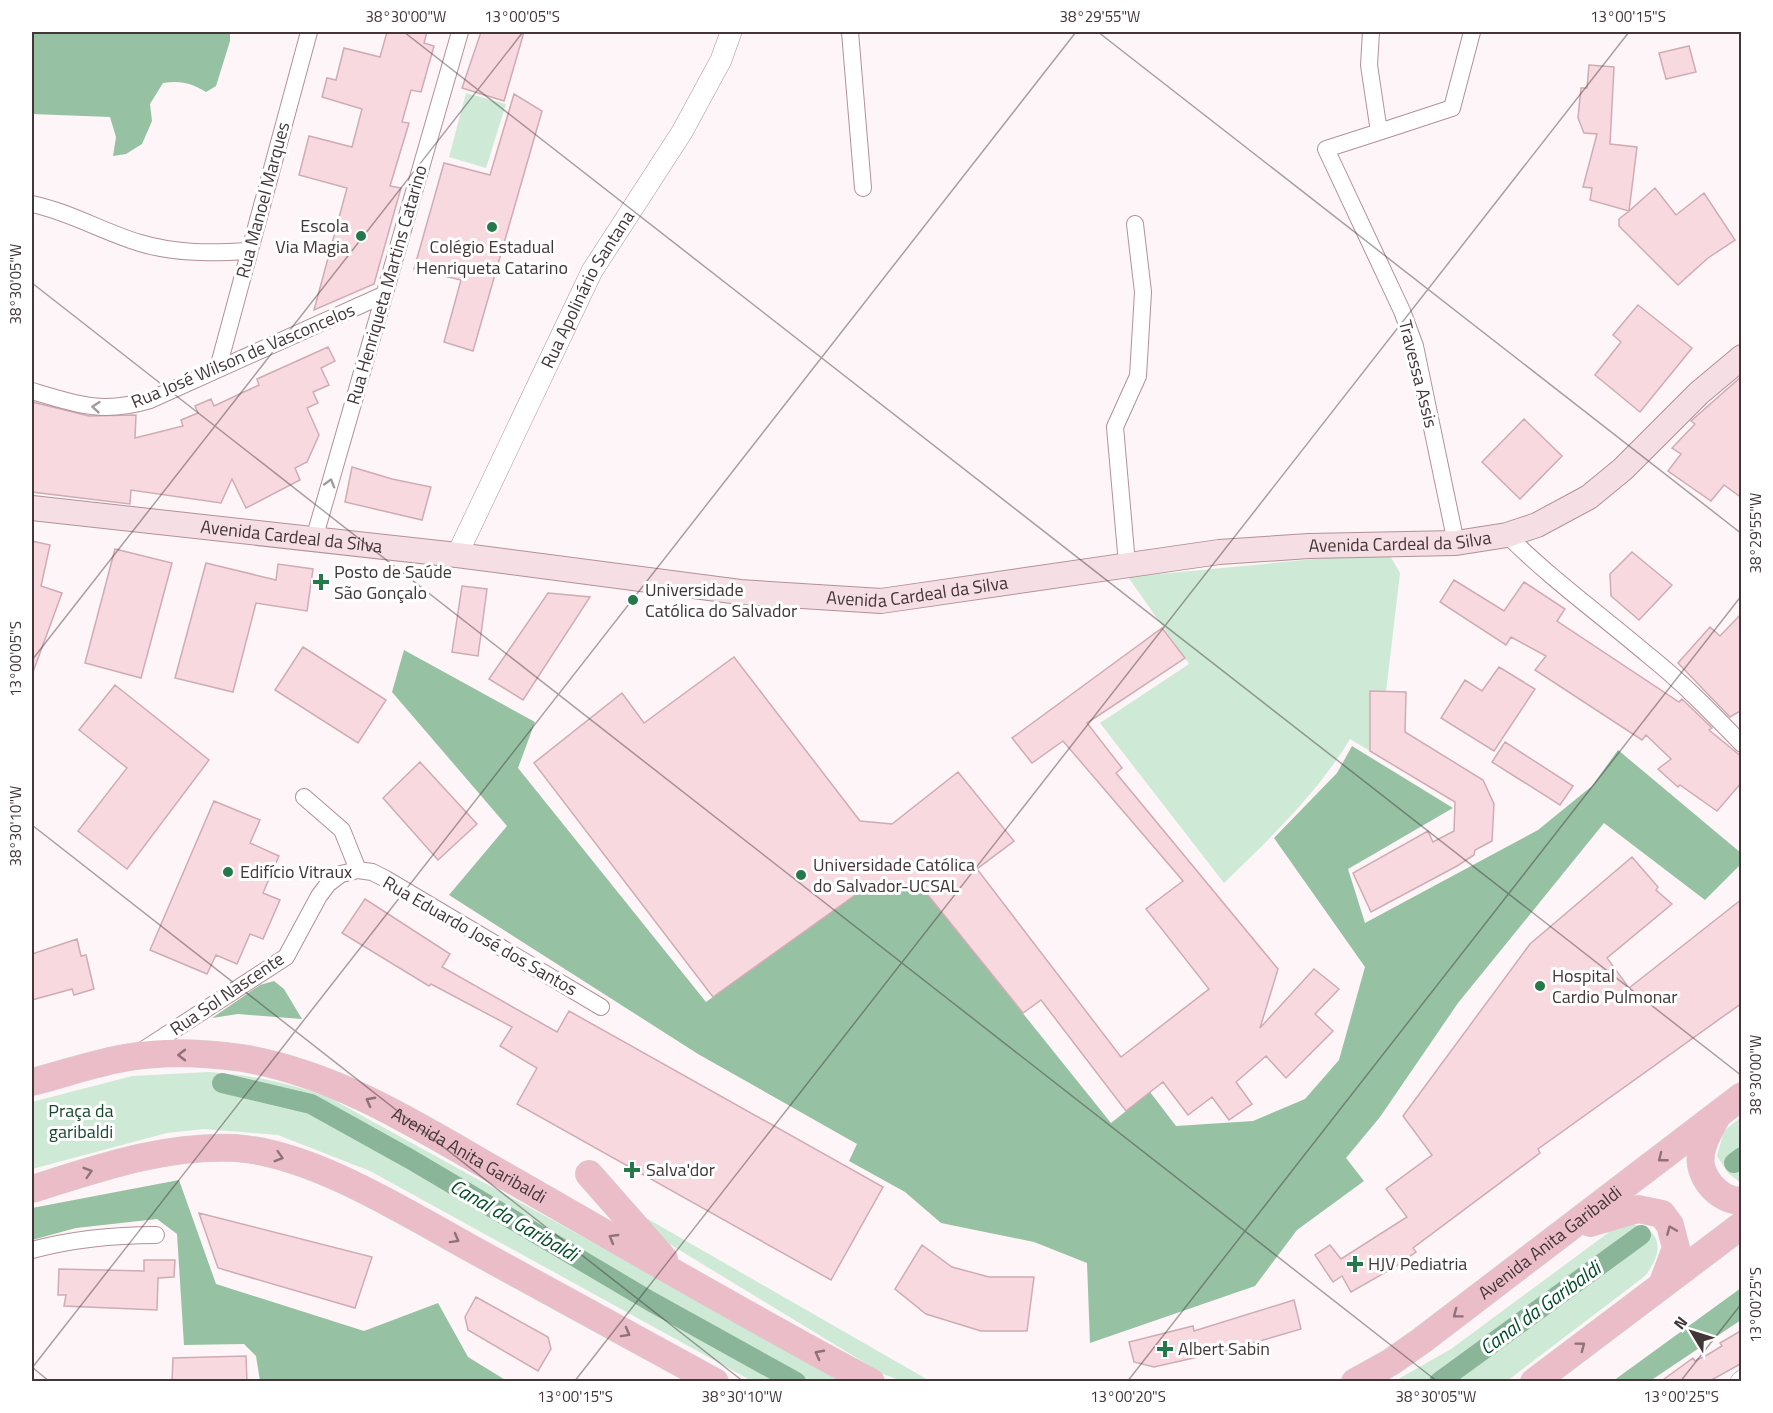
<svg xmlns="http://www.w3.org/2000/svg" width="1773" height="1413" font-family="'Titillium Web',sans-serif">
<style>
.green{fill:#ceead6}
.forest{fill:#96c1a3}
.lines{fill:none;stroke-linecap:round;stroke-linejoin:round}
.canal{stroke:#8ab598;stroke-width:20}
.building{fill:#f9d9e0;stroke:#cfacb4;stroke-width:1.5}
.minor-casing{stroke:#b29198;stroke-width:18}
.tertiary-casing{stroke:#b29198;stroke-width:22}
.secondary-casing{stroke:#b29198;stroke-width:26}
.primary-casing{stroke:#d6d3d3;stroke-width:28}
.minor{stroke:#fff;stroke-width:16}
.tertiary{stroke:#fff;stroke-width:21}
.secondary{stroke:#f5dee4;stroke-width:24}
.primary{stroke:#ebbdc9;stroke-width:27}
.oneway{stroke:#a19a9c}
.oneway2{stroke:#8f7279}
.ticks{fill:none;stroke:#433538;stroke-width:1.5;stroke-opacity:0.45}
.poi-dot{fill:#25784a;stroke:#fff;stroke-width:2}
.labels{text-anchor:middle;stroke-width:6;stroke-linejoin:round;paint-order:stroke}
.street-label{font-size:18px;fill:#433538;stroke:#fff}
.poi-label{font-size:18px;fill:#433538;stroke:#fff;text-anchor:start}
.park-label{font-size:18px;fill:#16482c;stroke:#fff}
.water-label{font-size:20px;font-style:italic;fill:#004d28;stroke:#fff}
.neatline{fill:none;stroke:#433538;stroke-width:2}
.ticks-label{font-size:15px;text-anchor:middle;fill:#433538}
</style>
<rect width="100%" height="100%" fill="#fdf5f7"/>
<path class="green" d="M 466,93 L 506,104 L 486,168 L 449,157 Z
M 1388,552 L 1400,573 L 1386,692 L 1370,691 L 1370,751 L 1350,739 C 1317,794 1270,838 1224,883 L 1100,723 L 1189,664 L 1128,577 Z
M 209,1072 C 252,1075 289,1083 330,1098 L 845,1381 L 752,1381 L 370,1171 L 278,1135 L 204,1129 L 167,1133 L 32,1169 L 32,1102 L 132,1076 Z
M 1741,1117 L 1741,1183 L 1728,1173 L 1717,1156 L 1724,1131 Z
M 634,1211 L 930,1381 L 902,1381 L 883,1374 L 658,1237 Z
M 1626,1224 C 1663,1226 1665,1251 1645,1276 L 1507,1381 L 1393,1382 L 1451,1349 L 1612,1230 Z"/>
<path class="forest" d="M 32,32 L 230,32 L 230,41 L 216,86 L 206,92 C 192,83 180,80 163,83 L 150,104 L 152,121 L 142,144 L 126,154 L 113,156 L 116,137 L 110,117 L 32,114 Z
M 404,650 L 535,722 L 518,768 L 706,1002 L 868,886 L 891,882 L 927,894 L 1111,1123 L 1150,1092 L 1176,1126 L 1253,1121 L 1305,1099 L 1339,1060 L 1365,967 L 1274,838 L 1337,773 L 1352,746 L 1453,808 L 1348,869 L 1365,923 L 1538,830 L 1592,786 L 1618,750 L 1741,853 L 1741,864 L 1705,900 L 1604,823 L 1458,1003 L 1380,1117 L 1346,1158 L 1364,1181 L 1297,1230 L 1255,1286 L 1090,1343 L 1087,1263 L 1034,1242 L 941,1223 L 905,1192 L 849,1161 L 857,1144 L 698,1054 L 449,895 L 507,826 L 392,692 Z
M 274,981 L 284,989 L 302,1019 L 238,1014 L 212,1018 L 260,985 Z
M 179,1180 L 216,1284 L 364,1331 L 438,1303 L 468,1357 L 507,1381 L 260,1381 L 256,1356 L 244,1344 L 184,1345 L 177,1234 L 157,1219 L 76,1228 L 32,1240 L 32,1208 Z
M 1741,1288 L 1741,1320 L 1650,1381 L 1613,1381 Z"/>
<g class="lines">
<path class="canal" d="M 222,1083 L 311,1104 L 410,1159 L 650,1301 L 796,1382
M 1734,1163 L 1742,1157
M 1439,1382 L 1641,1235"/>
</g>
<path class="building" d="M 387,32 L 427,32 L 424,43 L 434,46 L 421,92 L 411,90 L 402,122 L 409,123 L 390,186 L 401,188 L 374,284 L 314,310 L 347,188 L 299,175 L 309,136 L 352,147 L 362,109 L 322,97 L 327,78 L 336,80 L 344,48 L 380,57 Z
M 481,32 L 524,32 L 504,101 L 462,88 Z
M 1689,46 L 1696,72 L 1666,79 L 1659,53 Z
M 1589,65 L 1614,67 L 1610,144 L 1637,147 L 1629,211 L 1655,188 L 1676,215 L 1704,193 L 1735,240 L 1708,258 L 1678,285 L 1619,226 L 1619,219 L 1629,211 L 1590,200 L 1592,188 L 1583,187 L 1597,134 L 1584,133 L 1578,118 L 1581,88 L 1587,88 Z
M 514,94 L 542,111 L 473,351 L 444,342 L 461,280 L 414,269 L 444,163 L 490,175 Z
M 1638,305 L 1692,348 L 1640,412 L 1595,375 L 1621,342 L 1613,335 Z
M 328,347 L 335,361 L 321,368 L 329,385 L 313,392 L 318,403 L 307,408 L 319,435 L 307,462 L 295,468 L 300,480 L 246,508 L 232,479 L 221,503 L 131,490 L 130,504 L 32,492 L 32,402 L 89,416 L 136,415 L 135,438 L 183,426 L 181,420 L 198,413 L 195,406 L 211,399 L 214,406 L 259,385 L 257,379 Z
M 1742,376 L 1742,498 L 1724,485 L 1711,501 L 1668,471 L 1681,454 L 1672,448 L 1695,424 L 1691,421 Z
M 1524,419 L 1562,456 L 1520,499 L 1482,462 Z
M 352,467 L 392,479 L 431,487 L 422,520 L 345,502 Z
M 32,541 L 50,545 L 41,586 L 62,593 L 33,672 Z
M 115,549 L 172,563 L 141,678 L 85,663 Z
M 1632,552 L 1672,585 L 1639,620 L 1611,596 L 1610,574 Z
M 206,563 L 276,580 L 278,564 L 313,569 L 307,611 L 256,603 L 233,692 L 175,678 Z
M 1454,580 L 1504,611 L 1524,582 L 1565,609 L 1557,621 L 1679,702 L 1682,699 L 1712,728 L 1709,730 L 1742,757 L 1742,782 L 1717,811 L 1680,785 L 1678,787 L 1658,769 L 1671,759 L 1646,735 L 1642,740 L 1535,670 L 1546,656 L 1511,637 L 1506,645 L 1440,602 Z
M 462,586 L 487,589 L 478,656 L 452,652 Z
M 548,593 L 590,597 L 523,700 L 489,679 Z
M 1742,613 L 1742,710 L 1730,717 L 1678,663 L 1710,627 L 1720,636 Z
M 1162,628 L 1185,658 L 1087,723 L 1122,768 L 1116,773 L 1278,969 L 1260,1028 L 1314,969 L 1339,989 L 1315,1014 L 1333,1031 L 1286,1078 L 1266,1056 L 1236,1082 L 1252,1104 L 1229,1120 L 1212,1097 L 1188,1115 L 1163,1082 L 1126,1111 L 1041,1000 L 1023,1013 L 927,894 L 891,882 L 868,886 L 713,997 L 534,763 L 622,693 L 644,723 L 734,657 L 860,821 L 892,824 L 958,772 L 1014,841 L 977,869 L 1121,1057 L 1209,989 L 1146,909 L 1183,881 L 1063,741 L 1032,763 L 1012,738 Z
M 303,647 L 386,700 L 358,743 L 275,690 Z
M 1499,667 L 1535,689 L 1494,751 L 1441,718 L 1465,680 L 1482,691 Z
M 115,685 L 209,760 L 127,869 L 78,831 L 127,768 L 79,730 Z
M 1370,691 L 1406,692 L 1405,732 L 1483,780 L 1494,804 L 1492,841 L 1475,850 L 1474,855 L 1457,866 L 1371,912 L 1353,873 L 1428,831 L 1433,842 L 1454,831 L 1455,802 L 1370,751 Z
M 1505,742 L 1573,786 L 1560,805 L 1492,762 Z
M 420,762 L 477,824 L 438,860 L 383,798 Z
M 214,801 L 260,820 L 250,843 L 279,856 L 263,893 L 280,900 L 263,939 L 250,934 L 237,964 L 216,955 L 207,974 L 150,950 Z
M 1632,857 L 1658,887 L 1656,890 L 1672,904 L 1607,958 L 1629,988 L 1742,899 L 1742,1003 L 1538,1149 L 1540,1153 L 1413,1248 L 1416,1252 L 1393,1268 L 1351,1292 L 1342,1276 L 1333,1282 L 1315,1255 L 1330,1245 L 1341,1259 L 1407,1217 L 1386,1189 L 1432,1155 L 1403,1116 L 1530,944 Z
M 365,899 L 450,954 L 442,967 L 557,1032 L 569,1011 L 883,1187 L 831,1280 L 517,1104 L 537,1068 L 500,1046 L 512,1027 L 431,984 L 429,986 L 342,933 Z
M 77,939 L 81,956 L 86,955 L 94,989 L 74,995 L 72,989 L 32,1000 L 32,954 Z
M 199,1213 L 372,1257 L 355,1308 L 218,1268 Z
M 922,1245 L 952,1267 L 989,1277 L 1034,1277 L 1027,1331 L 981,1331 L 926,1314 L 895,1289 Z
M 144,1260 L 175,1260 L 174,1277 L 158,1278 L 157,1310 L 64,1306 L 66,1295 L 58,1295 L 59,1269 L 144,1271 Z
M 476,1297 L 548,1337 L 551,1349 L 538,1371 L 468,1330 L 465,1317 Z
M 1294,1300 L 1301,1329 L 1229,1350 L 1154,1367 L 1134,1362 L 1129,1342 L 1193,1326 L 1194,1331 Z
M 1742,1330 L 1742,1363 L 1708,1382 L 1660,1382 L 1693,1358 L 1695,1361 L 1707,1355 L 1722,1346 L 1720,1343 Z
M 246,1356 L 247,1382 L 172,1382 L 173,1358 Z"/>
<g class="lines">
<defs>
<path id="minor" d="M 850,32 L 863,188
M 1371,32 L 1369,65 L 1379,132 L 1326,149 L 1402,311 L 1415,346 L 1456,543
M 1379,132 L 1452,108 L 1472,32
M 32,204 C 70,212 103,232 140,243 C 176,254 212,253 249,251
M 218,368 L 309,32
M 32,391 C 78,405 103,414 150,400 L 383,295
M 1507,535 C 1551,579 1601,615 1648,655 C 1682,682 1712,713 1742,744
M 314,539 L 460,32
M 1127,564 L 1115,427 L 1138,376 L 1143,292 L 1135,224
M 304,797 L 342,830 L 358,870
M 140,1052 L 286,957 L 319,896 L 328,884 L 341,874 L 358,870 L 372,872 L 386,879 L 601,1007
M 32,1250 C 73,1239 113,1235 156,1235"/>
<g id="tertiary">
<path id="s1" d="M 457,555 L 592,271 L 682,132 L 721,60 L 731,32"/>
<path d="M 1741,1382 L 1742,1381"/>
</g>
<g id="secondary">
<path id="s2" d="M 32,508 L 457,555 L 740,592 L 881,601 L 1219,552 L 1309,546 L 1456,543 L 1507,535 L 1537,525 L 1589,497 L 1623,469 L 1699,393 L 1742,357"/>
</g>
<g id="primary">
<path id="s3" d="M 32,1082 C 64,1074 97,1062 130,1057 C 166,1051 206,1053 242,1058 C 344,1075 430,1134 519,1184 C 636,1251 752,1319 871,1382"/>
<path d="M 1716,1118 C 1710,1129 1703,1141 1701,1153 C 1697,1176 1718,1201 1742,1201"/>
<path d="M 589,1174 L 664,1259"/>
<path d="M 32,1189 C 99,1168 164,1145 235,1148 C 312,1153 405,1212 472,1249 C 553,1293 634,1337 715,1382"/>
<path d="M 1590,1223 L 1638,1209 L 1662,1214 L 1670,1225 L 1676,1248 L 1662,1285"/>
<path id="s4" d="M 1355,1382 L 1391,1362 L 1421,1341 L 1742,1096"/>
<path d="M 1534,1382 L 1742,1225"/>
</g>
</defs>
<use href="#minor" class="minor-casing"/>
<use href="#tertiary" class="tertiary-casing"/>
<use href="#secondary" class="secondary-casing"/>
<use href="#primary" class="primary-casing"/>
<use href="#minor" class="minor"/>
<use href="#tertiary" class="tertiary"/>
<use href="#secondary" class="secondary"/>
<use href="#primary" class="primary"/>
</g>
<defs><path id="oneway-chevron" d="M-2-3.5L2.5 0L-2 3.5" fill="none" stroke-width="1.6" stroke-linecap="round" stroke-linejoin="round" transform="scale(1.5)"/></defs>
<g class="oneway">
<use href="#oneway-chevron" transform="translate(96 407) rotate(-175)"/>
<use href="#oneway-chevron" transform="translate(330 483) rotate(-74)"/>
</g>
<g class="oneway2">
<use href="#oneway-chevron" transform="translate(182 1055) rotate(-180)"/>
<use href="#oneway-chevron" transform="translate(370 1101) rotate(-152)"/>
<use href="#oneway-chevron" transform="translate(279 1157) rotate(17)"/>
<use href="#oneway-chevron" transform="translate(1662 1158) rotate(142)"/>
<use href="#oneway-chevron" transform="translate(88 1172) rotate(-17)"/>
<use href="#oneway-chevron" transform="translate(1671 1230) rotate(-113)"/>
<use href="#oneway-chevron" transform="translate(613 1238) rotate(-150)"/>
<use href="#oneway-chevron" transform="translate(455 1239) rotate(29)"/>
<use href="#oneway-chevron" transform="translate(1457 1314) rotate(143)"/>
<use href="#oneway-chevron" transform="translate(626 1333) rotate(29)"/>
<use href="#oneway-chevron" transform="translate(1581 1346) rotate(-37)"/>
<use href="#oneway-chevron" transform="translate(819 1354) rotate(-152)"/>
</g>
<path class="ticks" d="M 404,32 L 1742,1076M 1098,32 L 1742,534M 32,283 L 1438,1382M 32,660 L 523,32M 32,825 L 744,1382M 32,1367 L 50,1382M 32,1368 L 1076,32M 574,1382 L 1629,32M 1127,1382 L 1742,595M 1680,1382 L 1742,1303"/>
<g class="poi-dot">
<circle cx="492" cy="227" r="6"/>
<circle cx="361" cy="236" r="6"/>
<path d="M318 573h6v6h6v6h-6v6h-6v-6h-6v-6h6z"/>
<circle cx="633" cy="600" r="6"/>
<circle cx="228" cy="872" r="6"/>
<circle cx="801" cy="875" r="6"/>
<circle cx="1540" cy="986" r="6"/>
<path d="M629 1161h6v6h6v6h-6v6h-6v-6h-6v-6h6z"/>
<path d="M1352 1255h6v6h6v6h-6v6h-6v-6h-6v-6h6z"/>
<path d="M1162 1340h6v6h6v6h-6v6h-6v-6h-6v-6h6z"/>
</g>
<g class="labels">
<g class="street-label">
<text transform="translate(263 200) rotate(-75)" y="6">Rua Manoel Marques</text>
<text transform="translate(387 285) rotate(-74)" y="6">Rua Henriqueta Martins Catarino</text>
<text dy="6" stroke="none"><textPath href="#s1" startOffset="296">Rua Apolinário Santana</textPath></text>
<text transform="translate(243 356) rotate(-23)" y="6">Rua José Wilson de Vasconcelos</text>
<text transform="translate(1418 374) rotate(76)" y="6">Travessa Assis</text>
<text dy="6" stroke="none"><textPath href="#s2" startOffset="261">Avenida Cardeal da Silva</textPath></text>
<text dy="6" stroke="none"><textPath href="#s2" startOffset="1377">Avenida Cardeal da Silva</textPath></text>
<text dy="6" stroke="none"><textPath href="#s2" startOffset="891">Avenida Cardeal da Silva</textPath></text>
<text transform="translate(480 936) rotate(30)" y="6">Rua Eduardo José dos Santos</text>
<text transform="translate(227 994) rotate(-34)" y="6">Rua Sol Nascente</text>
<text dy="6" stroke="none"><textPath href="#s3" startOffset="462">Avenida Anita Garibaldi</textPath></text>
<text dy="6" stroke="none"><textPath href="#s4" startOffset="240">Avenida Anita Garibaldi</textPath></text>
</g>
<g class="poi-label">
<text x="349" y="232" text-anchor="end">Escola<tspan x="349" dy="21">Via Magia</tspan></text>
<text x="492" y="253" text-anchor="middle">Colégio Estadual<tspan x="492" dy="21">Henriqueta Catarino</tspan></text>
<text x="334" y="578">Posto de Saúde<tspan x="334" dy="21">São Gonçalo</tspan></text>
<text x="645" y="596">Universidade<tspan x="645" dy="21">Católica do Salvador</tspan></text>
<text x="813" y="871">Universidade Católica<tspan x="813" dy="21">do Salvador-UCSAL</tspan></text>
<text x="240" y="878">Edifício Vitraux</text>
<text x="1552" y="982">Hospital<tspan x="1552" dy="21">Cardio Pulmonar</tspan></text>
<text x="646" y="1176">Salva'dor</text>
<text x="1368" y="1270">HJV Pediatria</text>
<text x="1178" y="1355">Albert Sabin</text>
</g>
<g class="park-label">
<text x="81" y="1117">Praça da<tspan x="81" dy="21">garibaldi</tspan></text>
</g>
<g class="water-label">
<text transform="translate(514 1220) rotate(30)" y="7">Canal da Garibaldi</text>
<text transform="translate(1540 1308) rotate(-36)" y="7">Canal da Garibaldi</text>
</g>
</g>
<rect width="1773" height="1413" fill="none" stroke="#ffffff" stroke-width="66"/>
<g transform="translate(1692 1332) rotate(308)" stroke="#ffffff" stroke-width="4.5" paint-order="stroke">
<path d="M0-4.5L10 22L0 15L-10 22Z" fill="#433538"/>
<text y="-9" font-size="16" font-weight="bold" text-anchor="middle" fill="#433538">N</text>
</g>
<rect x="33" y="33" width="1707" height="1347" class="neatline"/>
<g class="ticks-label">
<text x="406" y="22">38°30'00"W</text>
<text x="522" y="22">13°00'05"S</text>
<text x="1100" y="22">38°29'55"W</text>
<text x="1628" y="22">13°00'15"S</text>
<text transform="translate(16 284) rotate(-90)" y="5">38°30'05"W</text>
<text transform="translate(1756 533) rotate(-90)" y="5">38°29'55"W</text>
<text transform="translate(16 659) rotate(-90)" y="5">13°00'05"S</text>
<text transform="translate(16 826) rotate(-90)" y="5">38°30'10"W</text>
<text transform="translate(1756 1075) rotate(-90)" y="5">38°30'00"W</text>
<text transform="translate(1756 1305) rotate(-90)" y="5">13°00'25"S</text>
<text x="575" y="1402">13°00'15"S</text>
<text x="742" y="1402">38°30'10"W</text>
<text x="1128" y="1402">13°00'20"S</text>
<text x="1436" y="1402">38°30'05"W</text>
<text x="1681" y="1402">13°00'25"S</text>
</g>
</svg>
